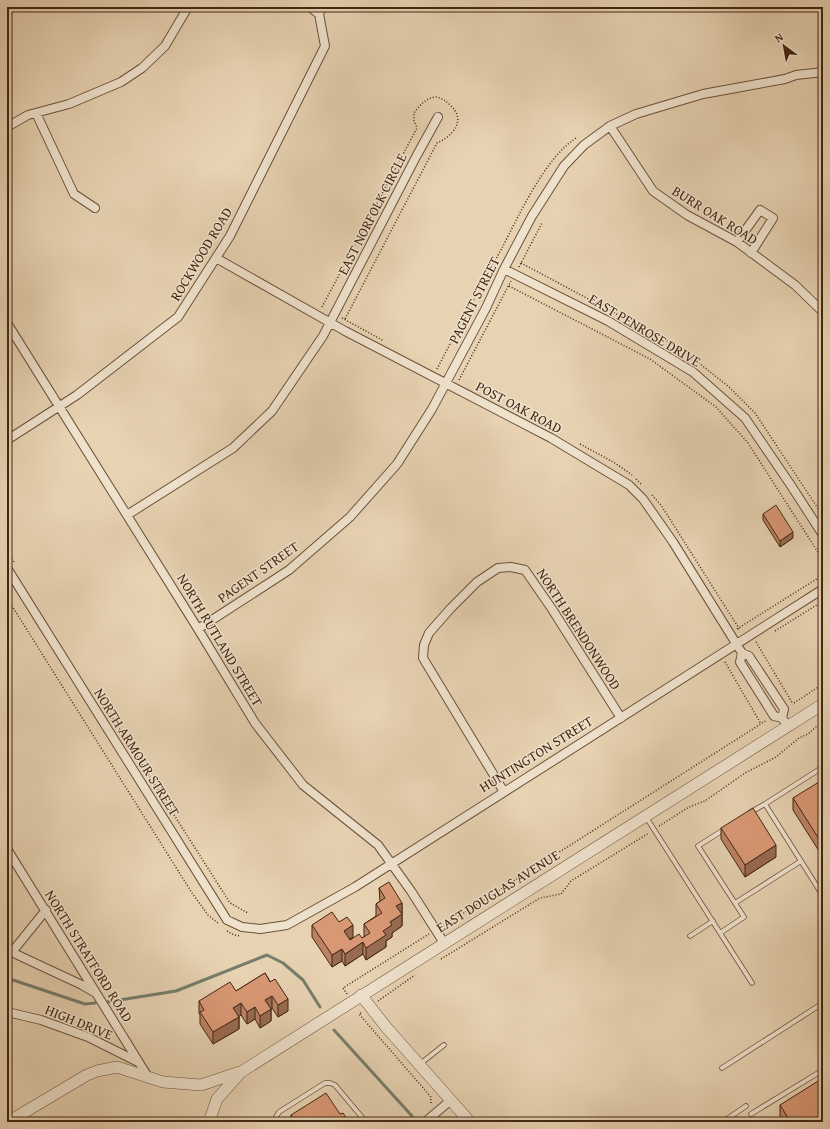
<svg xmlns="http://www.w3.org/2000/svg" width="830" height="1129" font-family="'Gentium Book Plus',serif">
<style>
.green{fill:#beb987;stroke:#80704c}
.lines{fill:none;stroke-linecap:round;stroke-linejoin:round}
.stream{stroke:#767e6b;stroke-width:3}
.service-casing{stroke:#6c513a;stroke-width:5.5}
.minor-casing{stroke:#6c513a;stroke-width:10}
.tertiary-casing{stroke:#6c513a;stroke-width:12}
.path{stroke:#432612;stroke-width:1.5;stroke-dasharray:1 2;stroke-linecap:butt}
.service{stroke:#efe2cd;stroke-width:4}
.minor{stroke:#efe2cd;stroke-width:8}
.tertiary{stroke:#efe2cd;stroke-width:11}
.wall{fill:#bb8365;stroke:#432612}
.shaded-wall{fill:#986a52;stroke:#432612}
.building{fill:#d99875;stroke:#432612}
.labels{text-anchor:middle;stroke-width:3;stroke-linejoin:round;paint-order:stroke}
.street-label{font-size:14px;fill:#432612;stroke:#efe2cd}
</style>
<rect width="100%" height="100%" fill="#e7d2b2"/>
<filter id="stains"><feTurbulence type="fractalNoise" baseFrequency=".005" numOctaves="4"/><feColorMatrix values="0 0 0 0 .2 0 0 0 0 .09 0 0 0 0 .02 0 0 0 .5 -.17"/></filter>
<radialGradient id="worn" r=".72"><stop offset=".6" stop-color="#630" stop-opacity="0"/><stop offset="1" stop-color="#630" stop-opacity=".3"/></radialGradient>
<path class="green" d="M 586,7 L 706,7 L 696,8 Z"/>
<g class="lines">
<path class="stream" d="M 7,978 L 85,1004 L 95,1003
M 107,1002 L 176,991 L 267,955 L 283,963 L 303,980 L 320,1007
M 334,1030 L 412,1116"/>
<defs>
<path id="service" d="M 319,14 L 329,7
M 765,804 L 823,767
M 751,812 L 765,804 L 823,896
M 646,817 L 752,983
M 735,903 L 801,861
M 720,933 L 744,917 L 698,846 L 725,829
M 690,936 L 713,921
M 420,1064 L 444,1045
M 722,1068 L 823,1003
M 751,1114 L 823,1070
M 727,1119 L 746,1106
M 277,1122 L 276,1117 L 279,1112 L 325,1083 L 330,1083 L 335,1085 L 366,1122"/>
<path id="minor" d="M 36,113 L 74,194 L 95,208
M 610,126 L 653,191 L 687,215 L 737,242 L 795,285 L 823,312
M 7,127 L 28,115 L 69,104 L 121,82 L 142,68 L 165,46 L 188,7
M 737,242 L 760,210 L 773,218 L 751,253
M 216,258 L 345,331 L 551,438 L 629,485 L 643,499 L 673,542 L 742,653 L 749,656 L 784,709 L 782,718
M 504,269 L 608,321 L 693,372 L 745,418 L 790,484 L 823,535
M 7,323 L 198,629 L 255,723 L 303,785 L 378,845 L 411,891 L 444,943
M 7,440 L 77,395 L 178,317 L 230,236 L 325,46 L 319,14 L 310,7
M 127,515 L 233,448 L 272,411 L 323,336 L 417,155 L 438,117
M 7,568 L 227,920 L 242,927 L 260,929 L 287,925 L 355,887 L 823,589
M 198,629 L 289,570 L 350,517 L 397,464 L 432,409 L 486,308 L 504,269 L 532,216 L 564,166 L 584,145 L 610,126 L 636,114 L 703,94 L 785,79 L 796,75 L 823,72
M 742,653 L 740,662 L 774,716 L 782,718 L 785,722
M 504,792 L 423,658 L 424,645 L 429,633 L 451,608 L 477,582 L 498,568 L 511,567 L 525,570 L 552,609 L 621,718
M 7,849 L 148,1077
M 7,950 L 82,985 L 94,992
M 12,952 L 46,910
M 7,1012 L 41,1020 L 88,1037 L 138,1062
M 425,1122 L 451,1100"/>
<path id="tertiary" d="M 361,995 L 386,1027 L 470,1122
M 8,1122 L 87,1075 L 97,1071 L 117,1067 L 163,1082 L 201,1085 L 240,1072
M 209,1122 L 217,1099 L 241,1072 L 823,704"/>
</defs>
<use href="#service" class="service-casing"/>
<use href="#minor" class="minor-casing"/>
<use href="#tertiary" class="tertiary-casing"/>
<path class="path" d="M 521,263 L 669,342 L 689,355 L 729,387 L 755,413 L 823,516
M 519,267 L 542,223
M 509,286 L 650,359 L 716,407 L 748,443 L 823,560
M 322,307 L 417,128 L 414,121 L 414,113 C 419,106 427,97 436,97 C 442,98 446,101 450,105 C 467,120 453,136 437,143 L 345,319
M 342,318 L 384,341
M 437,369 C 458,328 480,288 502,248 C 519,215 545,158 576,138
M 459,380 L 511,281
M 580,444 L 615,463 L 632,475
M 636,479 L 642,485
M 652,495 L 661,505 L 740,630
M 7,551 L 14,562
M 7,598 L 192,893 L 208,915 L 218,923
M 737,629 L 823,575
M 775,631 L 823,601
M 756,642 L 793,704
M 725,662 L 761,724
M 794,703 L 823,684
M 108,711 L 230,903 L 248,913
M 659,826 L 689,807 L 705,801 L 745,773 L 776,757 L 799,738 L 808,734 L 816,727 L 823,722
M 443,926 L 767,720
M 227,931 L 234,935 L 240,936
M 441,959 L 540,898 L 561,894 L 571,881 L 649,833
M 347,994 L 343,988 L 429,934
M 378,1001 L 415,975
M 361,1013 L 359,1014 L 431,1097 L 431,1105
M 412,1122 L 418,1117"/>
<use href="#service" class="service"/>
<use href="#minor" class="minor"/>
<use href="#tertiary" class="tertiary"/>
</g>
<path class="wall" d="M 823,476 L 823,490 L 819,484 L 819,478 Z
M 763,514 L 793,538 L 780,547 L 763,520 Z
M 823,787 L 823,849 L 819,851 L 793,810 L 793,798 Z
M 721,828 L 776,857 L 745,877 L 721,839 Z
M 379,888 L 402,903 L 402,926 L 392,933 L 392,937 L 386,941 L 386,947 L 366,960 L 363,954 L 345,966 L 342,961 L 332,967 L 312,937 L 312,925 L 339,922 L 353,937 L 350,939 L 362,938 L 364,937 L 364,924 L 376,916 L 376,904 L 380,901 Z
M 265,973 L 288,1011 L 278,1017 L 272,1008 L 271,1009 L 271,1021 L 260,1028 L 255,1019 L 247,1024 L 241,1015 L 239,1016 L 239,1029 L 213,1044 L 200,1024 L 200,1015 L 199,1013 L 199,1001 L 236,991 Z
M 780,1105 L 823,1122 L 783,1122 L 780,1117 Z
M 340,1114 L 349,1122 L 291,1122 L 291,1115 Z"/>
<path class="shaded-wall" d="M 793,532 L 793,538 L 780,547 L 780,541 Z
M 823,837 L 823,849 L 819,851 L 819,839 Z
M 776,845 L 776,857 L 745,877 L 745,865 Z
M 402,903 L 402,914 L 396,906 Z
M 402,914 L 402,926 L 392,933 L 392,937 L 386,941 L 386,947 L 366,960 L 366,948 L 383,931 L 390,922 Z
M 353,925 L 353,937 L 344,943 L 344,931 Z
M 363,942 L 363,954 L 345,966 L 345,954 Z
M 342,949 L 342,961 L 332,967 L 332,955 Z
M 272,996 L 272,1008 L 265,1012 L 265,1000 Z
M 288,999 L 288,1011 L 278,1017 L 278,1005 Z
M 241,1003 L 241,1015 L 233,1020 L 233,1008 Z
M 255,1007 L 255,1019 L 247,1024 L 247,1012 Z
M 271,1009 L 271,1021 L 260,1028 L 260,1016 Z
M 239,1017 L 239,1029 L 213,1044 L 213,1032 Z"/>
<path class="building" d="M 823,476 L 823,484 L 819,478 Z
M 776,505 L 793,532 L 780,541 L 763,514 Z
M 819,782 L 823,787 L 823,837 L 819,839 L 793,798 Z
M 753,808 L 776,845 L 745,865 L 721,828 Z
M 389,882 L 402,903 L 396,906 L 402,914 L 390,922 L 392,925 L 383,931 L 386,935 L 366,948 L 363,942 L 345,954 L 342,949 L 332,955 L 312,925 L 332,912 L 339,922 L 347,917 L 353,925 L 344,931 L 350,940 L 359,934 L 362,938 L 370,933 L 364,924 L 382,913 L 376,904 L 385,898 L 379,888 Z
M 265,973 L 270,982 L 275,979 L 288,999 L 278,1005 L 272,996 L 265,1000 L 271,1009 L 260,1016 L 255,1007 L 247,1012 L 241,1003 L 233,1008 L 239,1017 L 213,1032 L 200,1012 L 204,1010 L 199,1001 L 230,982 L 236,991 Z
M 823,1078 L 823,1122 L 788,1122 L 790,1121 L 780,1105 Z
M 326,1093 L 340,1114 L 343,1113 L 349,1122 L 296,1122 L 291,1115 Z"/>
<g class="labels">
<g class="street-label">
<text transform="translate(372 214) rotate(-63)" y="5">EAST NORFOLK CIRCLE</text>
<text transform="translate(715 215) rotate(32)" y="5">BURR OAK ROAD</text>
<text transform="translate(201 254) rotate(-59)" y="5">ROCKWOOD ROAD</text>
<text transform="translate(474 300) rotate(-63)" y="5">PAGENT STREET</text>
<text transform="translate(645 330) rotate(31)" y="5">EAST PENROSE DRIVE</text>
<text transform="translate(519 407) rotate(28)" y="5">POST OAK ROAD</text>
<text transform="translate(258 572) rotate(-35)" y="5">PAGENT STREET</text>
<text transform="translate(579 629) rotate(57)" y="5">NORTH BRENDONWOOD</text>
<text transform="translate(220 640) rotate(59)" y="5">NORTH RUTLAND STREET</text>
<text transform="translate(137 752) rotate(58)" y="5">NORTH ARMOUR STREET</text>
<text transform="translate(536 754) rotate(-32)" y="5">HUNTINGTON STREET</text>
<text transform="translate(498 891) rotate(-32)" y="5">EAST DOUGLAS AVENUE</text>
<text transform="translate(89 956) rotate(58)" y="5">NORTH STRATFORD ROAD</text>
<text transform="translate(79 1022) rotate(22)" y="5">HIGH DRIVE</text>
</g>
</g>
<rect width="830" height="1129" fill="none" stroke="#e7d2b2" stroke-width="24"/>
<rect x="8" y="8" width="814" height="1113" fill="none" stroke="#432612" stroke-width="2"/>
<rect x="12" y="12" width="806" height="1105" fill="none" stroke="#432612"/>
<g transform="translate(784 46) rotate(328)" stroke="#efe2cd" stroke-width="3" paint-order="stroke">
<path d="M0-3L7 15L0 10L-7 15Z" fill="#432612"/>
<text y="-6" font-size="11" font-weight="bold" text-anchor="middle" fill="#432612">N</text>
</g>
<rect width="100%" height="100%" filter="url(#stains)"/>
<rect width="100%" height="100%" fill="url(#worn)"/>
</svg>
